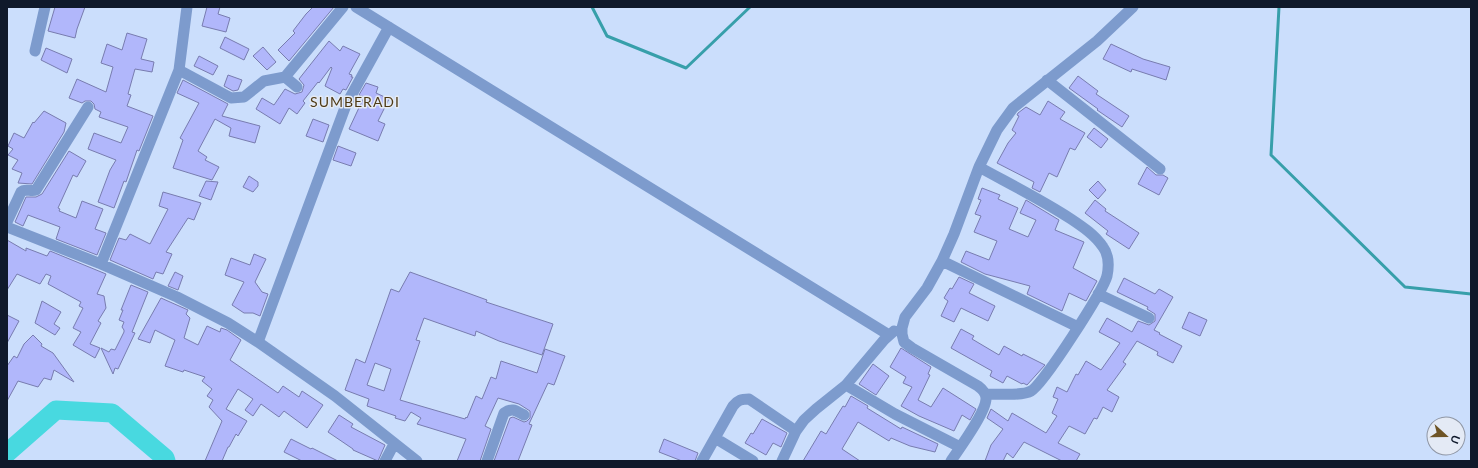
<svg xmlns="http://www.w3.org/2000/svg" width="1478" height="468" font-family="Lato,sans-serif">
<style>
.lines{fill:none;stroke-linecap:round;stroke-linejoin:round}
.stream{stroke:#379faa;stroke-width:3}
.river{stroke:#48d9e0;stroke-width:19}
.building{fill:#b1b7fb;stroke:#787caf;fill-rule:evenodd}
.minor{stroke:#7d9bcd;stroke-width:11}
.labels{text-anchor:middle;stroke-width:3;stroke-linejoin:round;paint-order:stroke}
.quarter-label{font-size:14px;letter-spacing:1px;fill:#4e3a15;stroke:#e4eaf5}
</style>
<rect width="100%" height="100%" fill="#cbdefc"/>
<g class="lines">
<path class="stream" d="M 592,7 L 607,36 L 686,68 L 750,7
M 1279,7 L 1271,155 L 1405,287 L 1471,294"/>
<path class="river" d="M 7,453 L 56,410 L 112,413 L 165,458 L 166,461"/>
</g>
<path class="building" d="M 55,7 L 85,7 L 77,29 L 75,38 L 48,31 Z
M 207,7 L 220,7 L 218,14 L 230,18 L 226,32 L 202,26 Z
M 313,7 L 334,7 L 289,61 L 278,50 L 295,33 L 293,31 L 306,14 Z
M 127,33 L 147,39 L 141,59 L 154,62 L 152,72 L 135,69 L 128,94 L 131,95 L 127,106 L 153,116 L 139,151 L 137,150 L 126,182 L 124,181 L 114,208 L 98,202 L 110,170 L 116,160 L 88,149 L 94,133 L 121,143 L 128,127 L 99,117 L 101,112 L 95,109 L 94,104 L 91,101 L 85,101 L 82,103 L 69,98 L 77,79 L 106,92 L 113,67 L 101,63 L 107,44 L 122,50 Z
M 225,37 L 249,49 L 244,60 L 220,48 Z
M 329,41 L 340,51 L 343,46 L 360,54 L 349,74 L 352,75 L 351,77 L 353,77 L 346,90 L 343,89 L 340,94 L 325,86 L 332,68 L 331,67 L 319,83 L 318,82 L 303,101 L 305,103 L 297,114 L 289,108 L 280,124 L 256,109 L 262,98 L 274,105 L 285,89 L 295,94 L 302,92 L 304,85 L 299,79 Z
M 1111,44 L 1143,59 L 1170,67 L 1166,80 L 1132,69 L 1131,72 L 1103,59 Z
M 263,47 L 276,62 L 267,70 L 253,56 Z
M 46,48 L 72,59 L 67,73 L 41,60 Z
M 199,56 L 218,66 L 213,75 L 194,66 Z
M 228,75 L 242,80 L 238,90 L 233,91 L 224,86 Z
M 1078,76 L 1098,91 L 1096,94 L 1129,116 L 1122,127 L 1097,110 L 1098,109 L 1069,88 Z
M 183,80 L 228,104 L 222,116 L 260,126 L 255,143 L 229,136 L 231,128 L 215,119 L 198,151 L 207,157 L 205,160 L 219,167 L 212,180 L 173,168 L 183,140 L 180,138 L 199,103 L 177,93 Z
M 366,83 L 378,87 L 376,93 L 389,99 L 378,121 L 385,124 L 378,141 L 349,129 L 364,97 L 359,95 Z
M 1048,101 L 1065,112 L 1060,119 L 1085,133 L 1075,150 L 1070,148 L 1057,177 L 1049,173 L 1040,192 L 1032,188 L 1034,182 L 997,163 L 1008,143 L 1016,133 L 1012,130 L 1019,116 L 1017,115 L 1018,113 L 1026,107 L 1040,115 Z
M 44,111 L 66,123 L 64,132 L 32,184 L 18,183 L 22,173 L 12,169 L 18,160 L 8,155 L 13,149 L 8,146 L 14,133 L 24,138 L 33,122 L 34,123 Z
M 313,119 L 329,125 L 323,142 L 306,136 Z
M 1094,128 L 1108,139 L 1101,148 L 1087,137 Z
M 338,146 L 356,153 L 351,166 L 333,160 Z
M 69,151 L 86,161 L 77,177 L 73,175 L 58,208 L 60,209 L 59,211 L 76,218 L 82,201 L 103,209 L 95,229 L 106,233 L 97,255 L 56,239 L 60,227 L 28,215 L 23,226 L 15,222 L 26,197 L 36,197 L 42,194 Z
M 1147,167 L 1156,175 L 1163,175 L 1168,178 L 1159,195 L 1138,184 Z
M 249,176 L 258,182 L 258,186 L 253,192 L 243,187 Z
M 206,181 L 218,182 L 211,200 L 199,196 Z
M 1098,181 L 1106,190 L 1098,199 L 1089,190 Z
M 982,188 L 1000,195 L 998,199 L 1018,208 L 1009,229 L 1028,237 L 1036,220 L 1020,213 L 1026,200 L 1059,220 L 1055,230 L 1084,242 L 1073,268 L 1097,281 L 1086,301 L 1069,293 L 1062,311 L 1027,294 L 1030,286 L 985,274 L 961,262 L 966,251 L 989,260 L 997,241 L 974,232 L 981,216 L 975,214 L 981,200 L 978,199 Z
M 163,192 L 201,203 L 194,220 L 188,218 L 166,252 L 172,254 L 163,274 L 156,272 L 153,279 L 110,260 L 119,238 L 126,240 L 130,234 L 150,244 L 168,209 L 159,206 Z
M 1095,200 L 1106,209 L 1105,211 L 1139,233 L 1129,249 L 1106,234 L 1108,231 L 1085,213 Z
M 7,240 L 26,251 L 26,248 L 47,256 L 50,251 L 106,274 L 97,294 L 104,296 L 106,308 L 98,321 L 101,323 L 90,344 L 100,348 L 95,358 L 73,345 L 81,332 L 73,328 L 83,308 L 79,306 L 81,302 L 48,284 L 51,276 L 46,274 L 40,284 L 17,274 L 7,290 Z
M 254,254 L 266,259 L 255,282 L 262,292 L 268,294 L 260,316 L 253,313 L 244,313 L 232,305 L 244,282 L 225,275 L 231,258 L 250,265 Z
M 175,272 L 183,276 L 178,290 L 168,286 Z
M 410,272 L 487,300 L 486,302 L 553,324 L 542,355 L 499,341 L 476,331 L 475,336 L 424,318 L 416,340 L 420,341 L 400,400 L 465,419 L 466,417 L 467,418 L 476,396 L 482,399 L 491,377 L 496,379 L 501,361 L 537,373 L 545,349 L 565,356 L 554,385 L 548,383 L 529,424 L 532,425 L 518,461 L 494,461 L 510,418 L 513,417 L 524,422 L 527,421 L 530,418 L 530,411 L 519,404 L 498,398 L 485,426 L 491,429 L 480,461 L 457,461 L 466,439 L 417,424 L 421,418 L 411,412 L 405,421 L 395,418 L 396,416 L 367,406 L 369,399 L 345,390 L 356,359 L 365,363 L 391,289 L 399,292 ZM 375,363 L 391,369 L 384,391 L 367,385 Z
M 959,277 L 974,284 L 969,293 L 995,306 L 988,321 L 961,308 L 954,322 L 941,316 L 948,301 L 944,298 L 950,288 L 952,289 Z
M 1124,278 L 1155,294 L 1159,289 L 1173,297 L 1154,330 L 1160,333 L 1159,334 L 1182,346 L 1173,363 L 1157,355 L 1158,352 L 1137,341 L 1123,362 L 1126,364 L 1107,390 L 1119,397 L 1112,412 L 1103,407 L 1097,419 L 1094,418 L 1085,434 L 1069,426 L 1058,443 L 1080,454 L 1076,461 L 1062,461 L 1024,442 L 1013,458 L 1007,453 L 1003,461 L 985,461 L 991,445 L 1003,429 L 987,418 L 991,409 L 1008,421 L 1012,413 L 1046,433 L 1057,416 L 1052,413 L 1058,399 L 1053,397 L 1057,387 L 1067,392 L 1076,374 L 1078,375 L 1086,361 L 1101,370 L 1120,343 L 1099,332 L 1107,318 L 1132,332 L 1138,321 L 1149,325 L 1155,321 L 1155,314 L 1147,309 L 1148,307 L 1117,292 Z
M 131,285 L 148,292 L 132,332 L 135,333 L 118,369 L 115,368 L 113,374 L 101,348 L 109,352 L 111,349 L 115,350 L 124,332 L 124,330 L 122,327 L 124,322 L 119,320 L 123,310 L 121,310 Z
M 161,298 L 188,310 L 186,314 L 190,318 L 184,338 L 198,345 L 207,326 L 220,332 L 221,328 L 227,330 L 241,340 L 230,360 L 278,393 L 283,386 L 299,397 L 302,391 L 323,405 L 307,428 L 284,411 L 279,417 L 261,404 L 253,416 L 245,410 L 253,399 L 238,389 L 226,409 L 247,421 L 238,436 L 236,434 L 229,447 L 228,447 L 222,461 L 205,461 L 222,421 L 209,407 L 213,400 L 207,396 L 212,389 L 202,381 L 205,377 L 184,370 L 183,372 L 165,366 L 175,340 L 155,330 L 150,343 L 138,339 Z
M 42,301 L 61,312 L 54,324 L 60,328 L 55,335 L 35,323 Z
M 1189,312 L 1207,320 L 1200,336 L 1182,328 Z
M 7,315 L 19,321 L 7,343 Z
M 961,329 L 974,336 L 972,339 L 999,355 L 1004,346 L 1022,356 L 1023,354 L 1045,365 L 1027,385 L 1023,383 L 1022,384 L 1007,376 L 1003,383 L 990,376 L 992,371 L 951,348 Z
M 33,335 L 42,344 L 41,346 L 53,353 L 74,382 L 54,370 L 51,380 L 44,378 L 38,387 L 18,381 L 7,401 L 7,366 L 14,356 L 17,358 L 24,344 Z
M 901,348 L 931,367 L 928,374 L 930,375 L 918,400 L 931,407 L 943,388 L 976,409 L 970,420 L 962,415 L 954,431 L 919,416 L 901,406 L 912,387 L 903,383 L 906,377 L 890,367 Z
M 873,364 L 889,376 L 876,395 L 859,384 Z
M 851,396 L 868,406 L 867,408 L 901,429 L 902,427 L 938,444 L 935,452 L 910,446 L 891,438 L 889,441 L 858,422 L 842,449 L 860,461 L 803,461 L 821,431 L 826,434 L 838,414 L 843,406 L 845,407 Z
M 339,415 L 353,424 L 351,427 L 385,445 L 378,461 L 353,450 L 353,449 L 328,432 Z
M 762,419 L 787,433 L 781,447 L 773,443 L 766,455 L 745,443 L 751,433 L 753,434 Z
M 291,439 L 311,449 L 312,448 L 338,461 L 302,461 L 284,452 Z
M 664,439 L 698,453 L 695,461 L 682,461 L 659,452 Z"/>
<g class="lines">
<path class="minor" d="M 356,7 L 889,335
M 35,51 L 45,7
M 179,70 L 231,98 L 244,97 L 264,81 L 285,77 L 297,87
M 285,77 L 343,7
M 1047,80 L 1160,169
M 979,167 C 1010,184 1042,200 1071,219 C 1083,227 1095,235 1103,247 C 1109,255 1109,266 1107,276 C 1103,291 1043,385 1031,391 C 1023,396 996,394 986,394
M 7,222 L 21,192 C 25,188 31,192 36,190 L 88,107
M 7,227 L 101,264 L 177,297 L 228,323 L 258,342 L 335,396 L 417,461
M 942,261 L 1078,327
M 101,264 L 179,70 L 187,7
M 1098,294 L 1149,318
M 258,342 L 346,105 L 389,27
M 846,385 L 895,414 L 960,447
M 715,438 L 753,461
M 385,461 L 394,444
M 487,461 L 504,413 C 513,407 516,411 524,415
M 702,461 L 733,406 C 738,400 741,399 749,399 L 796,431 L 804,420 L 816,409 L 846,385 L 884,340 L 894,331
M 782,461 L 796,431
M 951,461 C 959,449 987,411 986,398 C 986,393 982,389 978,386 L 912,348 L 904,342 L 902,334 L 902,328 L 905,317 L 927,288 L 942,261 L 954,234 L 979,167 L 997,130 L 1013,108 L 1097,41 L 1133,7"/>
</g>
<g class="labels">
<g class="quarter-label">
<text x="355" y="107">SUMBERADI</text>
</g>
</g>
<rect width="1478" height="468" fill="none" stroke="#0f192b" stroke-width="16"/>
<g transform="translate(1446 436) rotate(111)"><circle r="19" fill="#e4eaf5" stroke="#8f96a4"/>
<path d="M0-3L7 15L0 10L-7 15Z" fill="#6e5426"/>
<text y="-6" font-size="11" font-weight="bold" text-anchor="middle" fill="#0f192b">U</text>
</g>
</svg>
